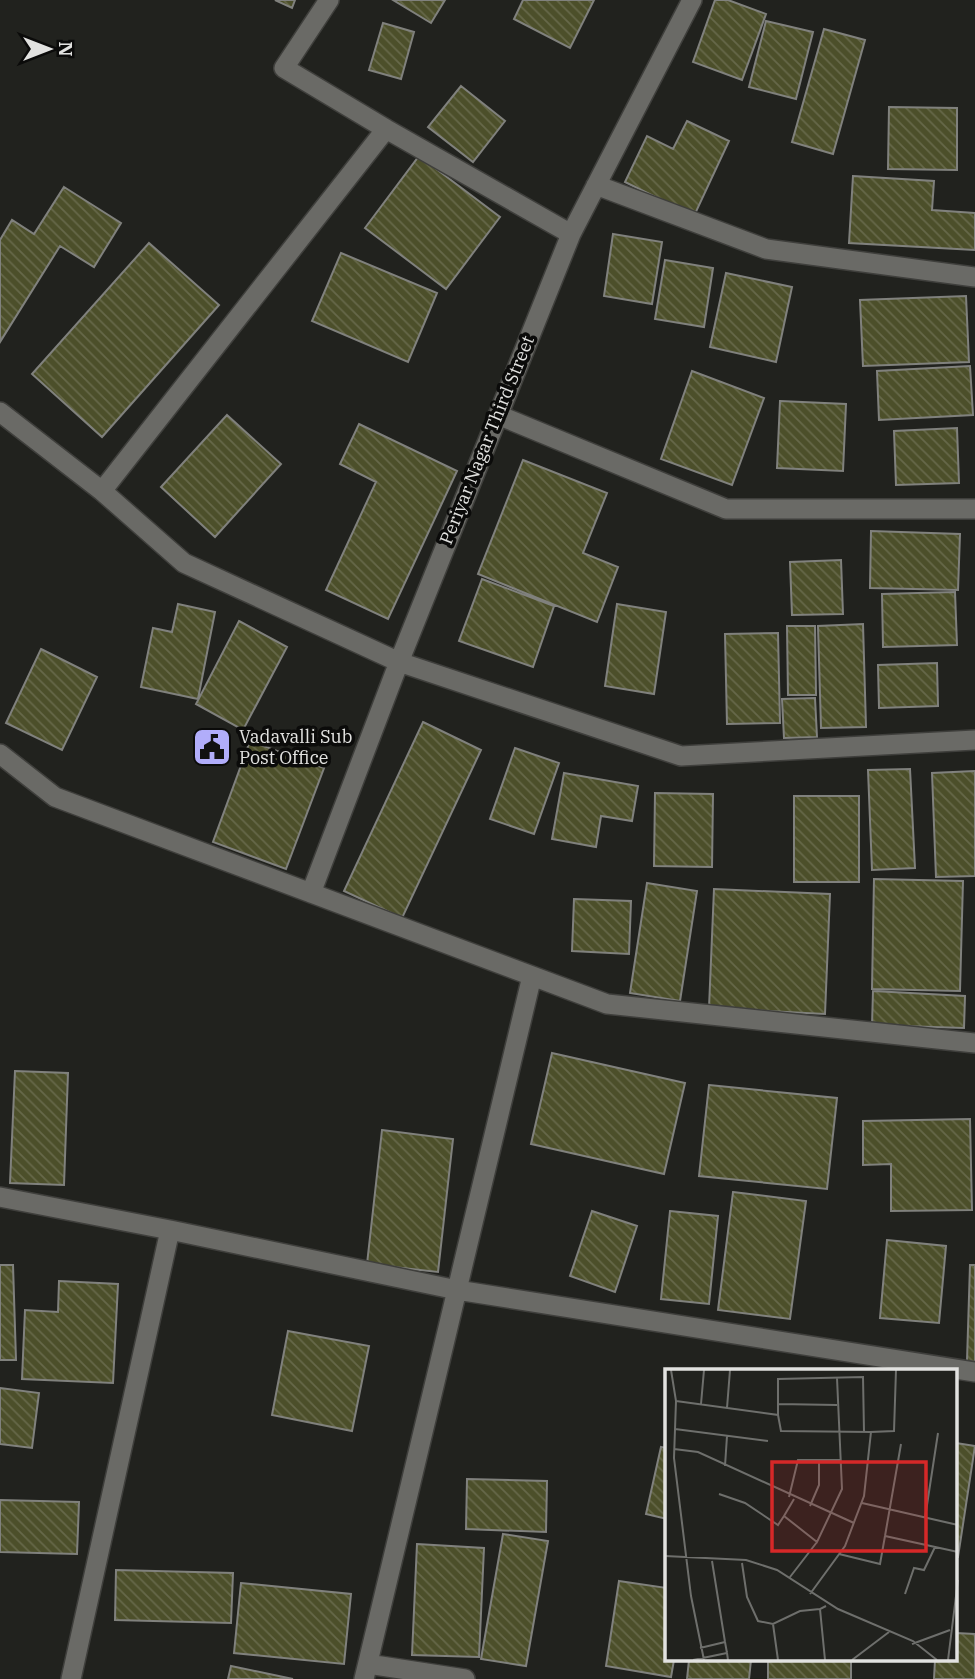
<svg xmlns="http://www.w3.org/2000/svg" width="975" height="1679" font-family="'IBM Plex Serif',serif">
<style>
.building{fill:url(#building-back-hatch);stroke:#80817d;stroke-width:2}
.lines{fill:none;stroke-linecap:round;stroke-linejoin:round}
.minor-casing{stroke:#3f3f3c;stroke-width:22}
.minor{stroke:#6a6a66;stroke-width:19}
.labels{text-anchor:middle;stroke-width:7;stroke-linejoin:round;paint-order:stroke}
.street-label{font-size:18px;fill:#e2e2e0;stroke:#0b0b0a}
.poi-label{font-size:18px;fill:#e2e2e0;stroke:#0b0b0a;text-anchor:start}
.inset-road{fill:none;stroke:#6e6f6c;stroke-width:2}
.view{fill:#d62828;fill-opacity:0.15;stroke:#d62828;stroke-width:3.5}
.inset-edge{fill:none;stroke:#e2e2e0;stroke-width:3.5}
</style>
<defs>
<pattern id="building-back-hatch" width="6" height="6" patternUnits="userSpaceOnUse" patternTransform="scale(1.75)"><rect width="6" height="6" fill="#4c4f2a"/><path d="M-1 5l2 2M0 0l6 6M5-1l2 2" fill="none" stroke="#666849"/></pattern>
</defs>
<rect width="100%" height="100%" fill="#21221e"/>
<path class="building" d="M 275,0 L 295,0 L 292,8 Z
M 393,0 L 445,0 L 431,23 Z
M 523,0 L 594,0 L 570,48 L 514,19 Z
M 715,0 L 728,0 L 766,14 L 742,80 L 693,62 Z
M 766,21 L 813,32 L 796,99 L 749,87 Z
M 383,23 L 414,32 L 401,79 L 369,70 Z
M 824,29 L 865,40 L 833,154 L 792,142 Z
M 461,86 L 505,121 L 473,162 L 428,127 Z
M 889,107 L 957,108 L 957,170 L 888,169 Z
M 687,121 L 729,141 L 694,216 L 625,182 L 647,136 L 673,149 Z
M 419,156 L 500,217 L 446,289 L 365,228 Z
M 853,176 L 934,181 L 932,210 L 975,213 L 975,250 L 849,243 Z
M 64,187 L 121,223 L 94,267 L 60,246 L 0,342 L 0,240 L 12,220 L 34,234 Z
M 613,234 L 662,242 L 652,304 L 604,296 Z
M 149,243 L 219,305 L 102,437 L 32,374 Z
M 341,253 L 437,293 L 408,362 L 312,321 Z
M 665,260 L 713,268 L 704,327 L 655,319 Z
M 726,273 L 792,287 L 776,362 L 710,347 Z
M 966,296 L 969,362 L 863,366 L 860,300 Z
M 970,366 L 973,415 L 879,420 L 877,371 Z
M 692,371 L 764,398 L 732,485 L 661,459 Z
M 780,401 L 846,404 L 843,471 L 777,468 Z
M 227,415 L 281,464 L 215,537 L 161,487 Z
M 359,424 L 457,471 L 388,619 L 326,590 L 376,482 L 340,464 Z
M 957,428 L 959,483 L 896,485 L 894,431 Z
M 523,460 L 607,493 L 583,553 L 618,567 L 597,622 L 478,574 Z
M 871,531 L 960,534 L 958,590 L 870,588 Z
M 841,560 L 843,614 L 792,615 L 790,562 Z
M 482,579 L 554,606 L 533,667 L 459,641 Z
M 955,592 L 957,645 L 883,647 L 882,594 Z
M 178,604 L 215,612 L 198,699 L 141,687 L 153,628 L 172,632 Z
M 617,604 L 666,612 L 654,694 L 605,686 Z
M 239,621 L 287,647 L 243,730 L 196,704 Z
M 863,624 L 866,727 L 821,728 L 818,626 Z
M 787,626 L 815,626 L 816,695 L 788,695 Z
M 778,633 L 780,723 L 727,724 L 725,634 Z
M 41,649 L 97,677 L 62,750 L 6,723 Z
M 937,663 L 938,706 L 879,708 L 878,665 Z
M 815,698 L 817,737 L 784,738 L 782,699 Z
M 423,722 L 481,750 L 402,918 L 344,891 Z
M 250,741 L 324,768 L 286,869 L 213,842 Z
M 515,748 L 559,763 L 534,834 L 490,819 Z
M 910,769 L 915,868 L 872,870 L 868,770 Z
M 975,771 L 975,876 L 936,877 L 932,773 Z
M 564,773 L 638,786 L 632,821 L 601,816 L 596,847 L 552,839 Z
M 655,793 L 713,794 L 712,867 L 654,866 Z
M 794,796 L 859,796 L 859,882 L 794,882 Z
M 874,879 L 963,881 L 960,991 L 872,989 Z
M 647,883 L 697,891 L 680,1001 L 630,993 Z
M 714,889 L 830,894 L 825,1014 L 709,1008 Z
M 574,899 L 631,901 L 629,954 L 572,951 Z
M 873,991 L 965,996 L 964,1028 L 872,1025 Z
M 552,1053 L 685,1083 L 664,1174 L 531,1144 Z
M 15,1071 L 68,1073 L 64,1185 L 10,1183 Z
M 709,1085 L 837,1098 L 827,1189 L 699,1176 Z
M 970,1119 L 972,1210 L 891,1211 L 891,1164 L 863,1165 L 863,1121 Z
M 382,1130 L 453,1139 L 438,1272 L 367,1264 Z
M 733,1192 L 806,1201 L 790,1319 L 718,1310 Z
M 592,1211 L 637,1226 L 615,1292 L 570,1276 Z
M 670,1211 L 718,1216 L 709,1304 L 661,1299 Z
M 887,1240 L 946,1246 L 939,1323 L 880,1318 Z
M 0,1265 L 13,1265 L 16,1360 L 0,1360 Z
M 970,1265 L 975,1265 L 975,1362 L 967,1361 Z
M 59,1281 L 118,1284 L 113,1383 L 22,1379 L 25,1310 L 58,1312 Z
M 288,1331 L 369,1346 L 352,1431 L 272,1415 Z
M 0,1388 L 39,1393 L 32,1448 L 0,1444 Z
M 956,1443 L 975,1446 L 958,1557 L 956,1557 Z
M 661,1447 L 667,1448 L 667,1519 L 646,1514 Z
M 467,1479 L 547,1481 L 546,1532 L 466,1529 Z
M 0,1500 L 79,1502 L 77,1554 L 0,1552 Z
M 503,1534 L 548,1541 L 526,1666 L 481,1659 Z
M 417,1544 L 484,1548 L 479,1657 L 412,1655 Z
M 116,1570 L 233,1573 L 231,1623 L 115,1620 Z
M 619,1581 L 667,1588 L 667,1660 L 674,1660 L 671,1677 L 606,1666 Z
M 241,1583 L 351,1594 L 344,1664 L 234,1653 Z
M 956,1633 L 975,1634 L 975,1679 L 934,1679 L 935,1660 L 956,1660 Z
M 689,1660 L 751,1660 L 749,1679 L 687,1679 Z
M 768,1660 L 851,1660 L 851,1679 L 768,1679 Z
M 231,1666 L 293,1679 L 228,1679 Z"/>
<g class="lines">
<defs>
<path id="minor" d="M 329,0 L 284,68 L 386,129
M 596,185 L 766,249 L 975,277
M 571,234 L 386,129 L 102,491 L 184,563 L 399,662 L 681,756 L 975,740
M 0,412 L 102,491
M 498,415 L 726,509 L 975,509
M 0,754 L 55,797 L 607,1004 L 975,1043
M 311,893 L 399,662 L 571,234 L 692,0
M 0,1197 L 170,1230 L 71,1679
M 170,1230 L 457,1290 L 975,1372
M 368,1664 L 465,1679
M 364,1679 L 532,976"/>
</defs>
<use href="#minor" class="minor-casing"/>
<use href="#minor" class="minor"/>
</g>
<defs>
<symbol id="civic-square" viewBox="-11 -11 22 22"><rect x="-9" y="-9" width="18" height="18" rx="4" fill="#b1adfa" stroke="#0b0b0a"/><path d="M-.6-6.5H3V-4.5H.6V-3L4-1V1h2V6H-6V1h2V-1L-.6-3ZM-1.2 2.5V6h2.4V2.5Z" fill="#111"/></symbol>
</defs>
<g fill-rule="evenodd">
<use href="#civic-square" x="190" y="725" width="44" height="44"/>
</g>
<g class="labels">
<g class="street-label">
<text transform="translate(487 440) rotate(-68)" y="6">Periyar Nagar Third Street</text>
</g>
<g class="poi-label">
<text x="239" y="743">Vadavalli Sub<tspan x="239" dy="21">Post Office</tspan></text>
</g>
</g>
<g transform="translate(665 1369)">
<rect width="292" height="292" fill="#21221e"/>
<path class="inset-road" d="M 6,1 L 11,32 L 9,89 L 26,227 L 39,291M 11,32 L 113,46 L 116,62 L 206,63M 36,35 L 39,1M 113,35 L 172,36M 62,39 L 65,1M 113,46 L 113,10 L 198,8 L 199,63M 10,60 L 103,72M 9,80 L 33,83 L 189,154M 60,97 L 62,67M 54,125 L 80,134 L 113,156 L 119,147M 124,128 L 133,91 L 175,91M 129,130 L 119,147 L 152,173 L 177,120 L 172,9M 197,134 L 293,156M 145,137 L 154,116 L 154,90M 260,149 L 273,64M 220,167 L 236,75M 174,185 L 215,195 L 220,167 L 293,183M 0,187 L 81,191 L 112,201 L 173,240 L 248,272 L 272,291M 47,192 L 60,273M 77,194 L 82,228 L 93,252 L 108,255 L 135,242 L 155,240M 125,208 L 152,173M 145,225 L 180,177 L 199,127 L 206,63 L 229,62 L 231,1M 240,225 L 249,199 L 259,201 L 270,178M 108,255 L 113,291M 247,275 L 285,261M 35,279 L 60,273 L 62,284M 28,291 L 62,284 L 63,291M 160,291 L 155,240 L 161,237M 187,291 L 224,263M 283,291 L 293,211"/>
<path class="view" d="M 107,93 L 261,93 L 261,182 L 107,182 Z"/>
<rect width="292" height="292" class="inset-edge"/>
</g>
<g transform="translate(49 49) rotate(90)" stroke="#0b0b0a" stroke-width="5" paint-order="stroke">
<path d="M0-5L12 26L0 18L-12 26Z" fill="#e2e2e0"/>
<text y="-10" font-size="19" font-weight="bold" text-anchor="middle" fill="#e2e2e0">N</text>
</g>
</svg>
